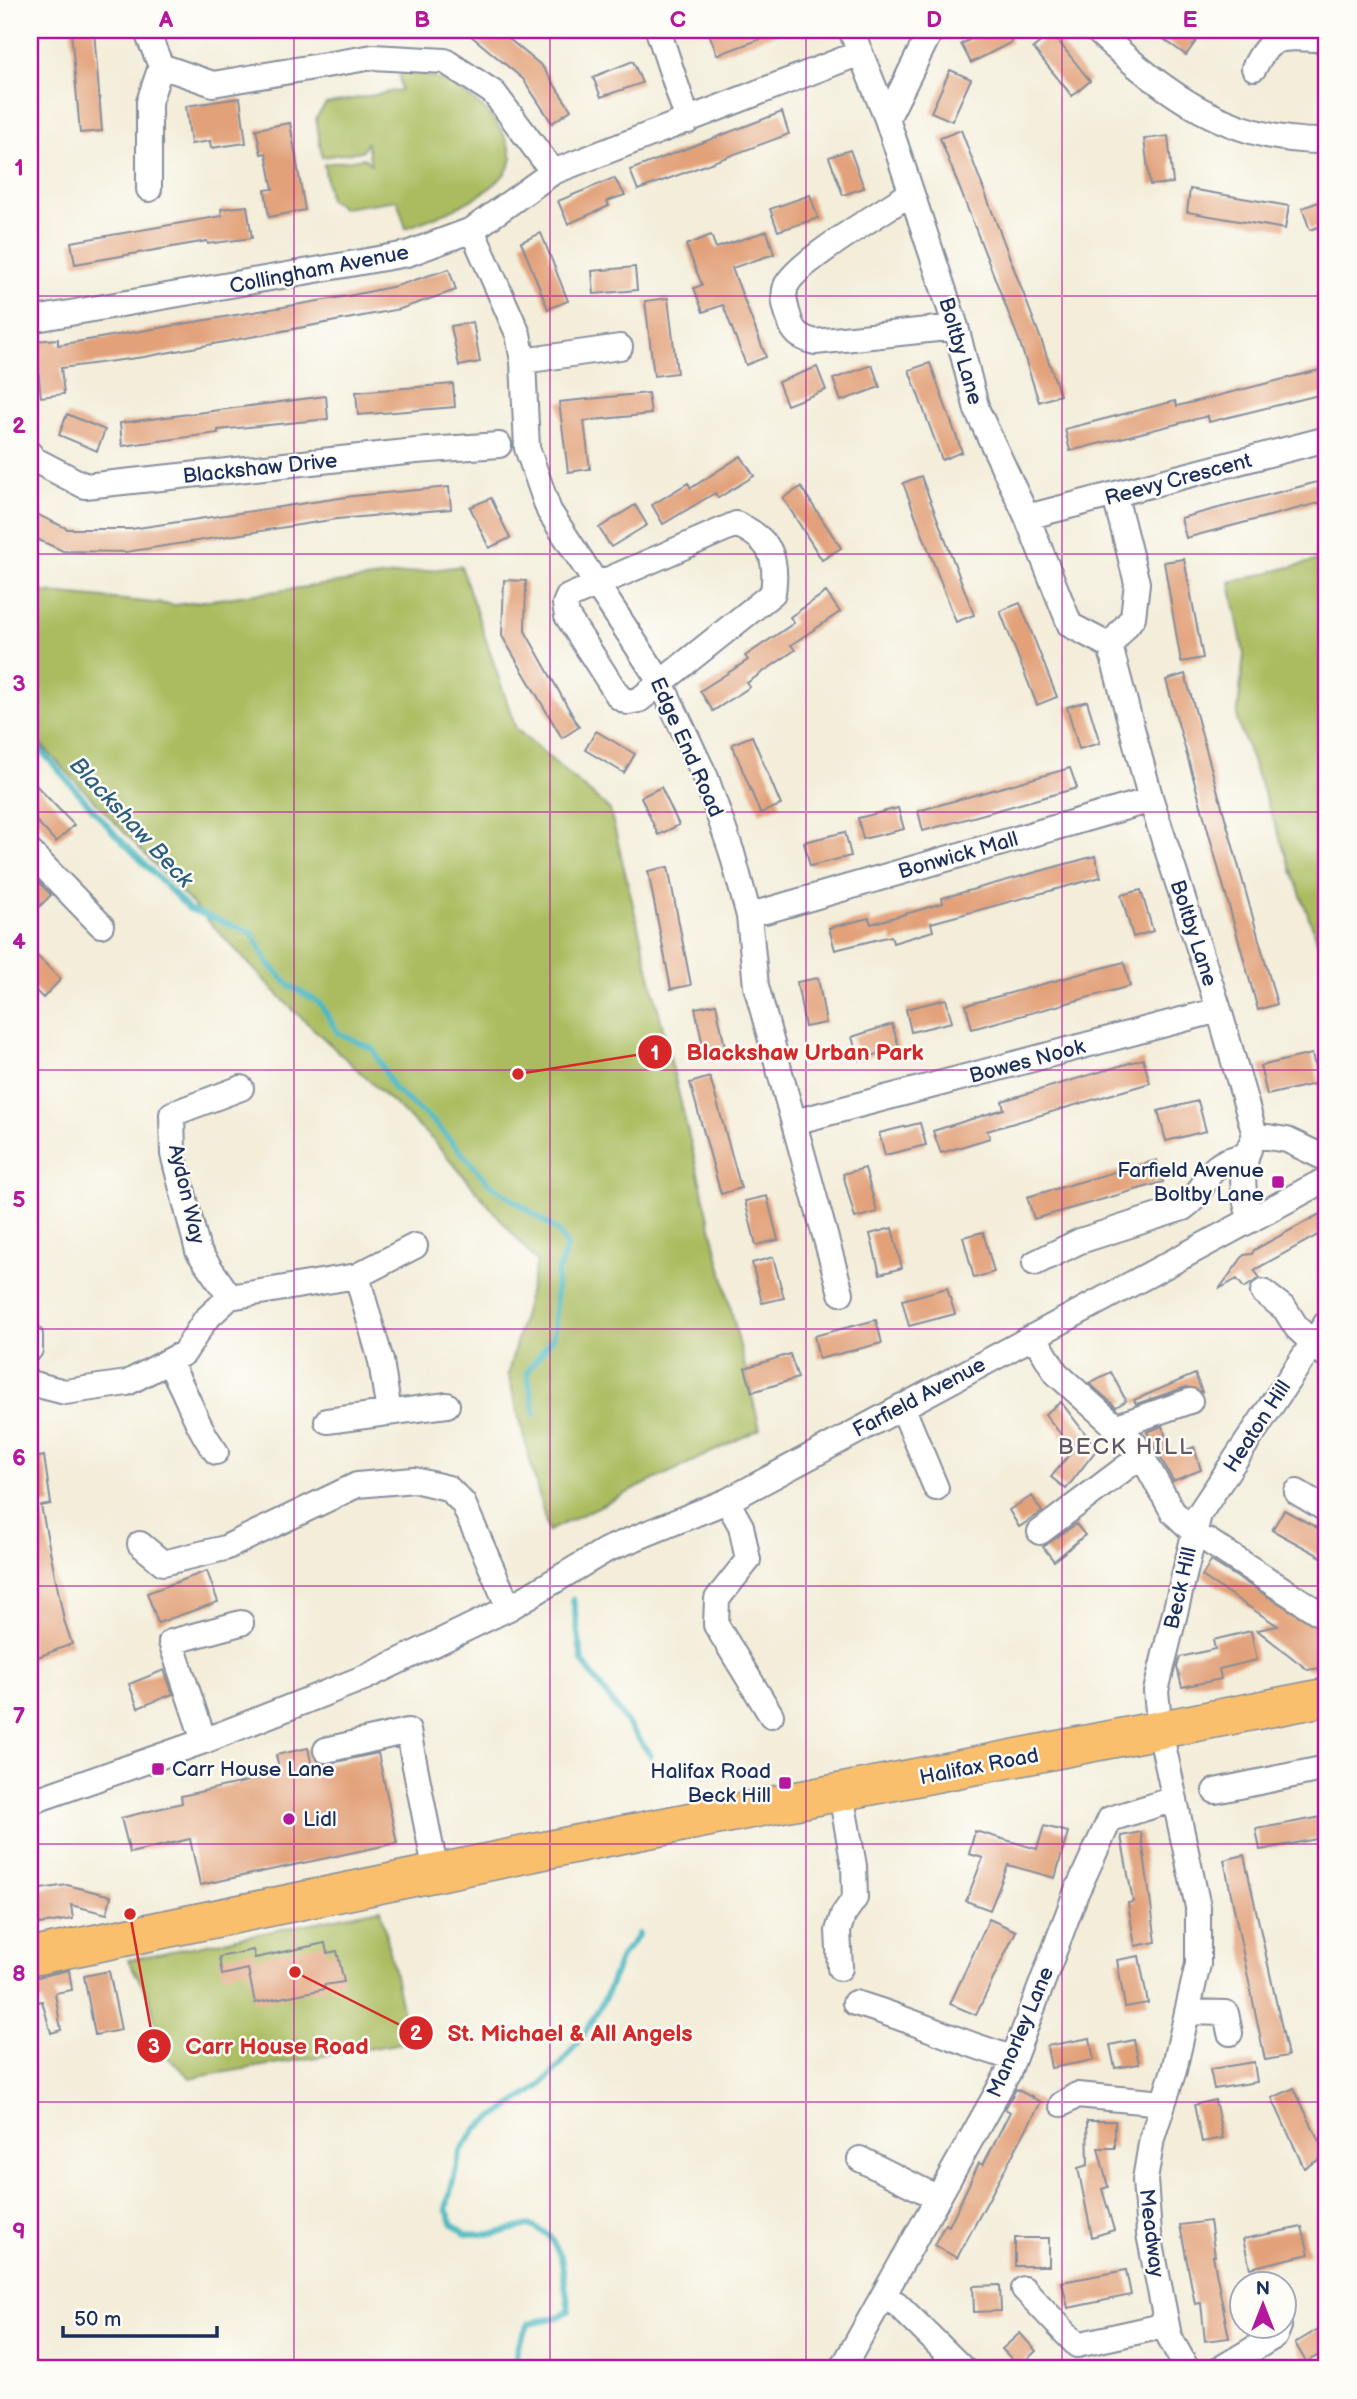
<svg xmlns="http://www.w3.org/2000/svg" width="1357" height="2399" font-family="'Balsamiq Sans',sans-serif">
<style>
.green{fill:#aabc5f;stroke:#62765e;stroke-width:2}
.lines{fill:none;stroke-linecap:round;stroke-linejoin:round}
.stream{stroke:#48b7c0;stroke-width:6}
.building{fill:#e2a179}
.minor-casing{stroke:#878e9c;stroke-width:28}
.highway-casing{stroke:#878e9c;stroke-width:40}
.minor{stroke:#fff;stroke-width:24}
.highway{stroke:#f9bf6d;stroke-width:37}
.grid{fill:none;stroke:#b5179e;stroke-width:2;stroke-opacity:0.55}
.poi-dot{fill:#b5179e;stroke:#fdfcf7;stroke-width:2.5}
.labels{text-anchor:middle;stroke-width:5;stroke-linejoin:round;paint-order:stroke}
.street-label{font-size:21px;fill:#1b2f5e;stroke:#fdfcf7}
.poi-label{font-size:21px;fill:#1b2f5e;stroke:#fdfcf7;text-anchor:end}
.water-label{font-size:23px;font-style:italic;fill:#2b5f80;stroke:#fdfcf7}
.neighbourhood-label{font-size:23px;letter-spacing:2px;fill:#615767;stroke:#fdfcf7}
.leader{fill:none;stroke:#d62828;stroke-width:2.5}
.callout-dot{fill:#d62828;stroke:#fdfcf7;stroke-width:2.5}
.mark-label{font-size:21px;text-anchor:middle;font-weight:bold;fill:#fff}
.callout-label{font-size:23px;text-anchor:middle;font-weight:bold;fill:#d62828;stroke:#fdfcf7;stroke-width:5;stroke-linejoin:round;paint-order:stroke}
.neatline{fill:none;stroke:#b5179e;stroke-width:2.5}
.grid-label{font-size:23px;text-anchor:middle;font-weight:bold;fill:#b5179e}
</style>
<rect width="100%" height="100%" fill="#fdfcf7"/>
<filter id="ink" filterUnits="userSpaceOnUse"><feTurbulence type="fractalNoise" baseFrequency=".0143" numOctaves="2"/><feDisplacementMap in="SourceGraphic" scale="14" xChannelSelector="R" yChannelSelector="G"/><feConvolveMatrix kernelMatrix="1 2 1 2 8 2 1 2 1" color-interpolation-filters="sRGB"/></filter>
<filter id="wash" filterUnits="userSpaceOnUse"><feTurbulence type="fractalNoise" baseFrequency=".00686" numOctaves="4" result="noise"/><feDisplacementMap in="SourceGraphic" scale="28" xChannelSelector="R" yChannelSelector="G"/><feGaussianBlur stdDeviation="1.57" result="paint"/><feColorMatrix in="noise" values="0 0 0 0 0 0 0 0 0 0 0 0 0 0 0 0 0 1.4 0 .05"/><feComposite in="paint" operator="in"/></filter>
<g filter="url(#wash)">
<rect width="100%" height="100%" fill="#f3edd9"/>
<path class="green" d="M 406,71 C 450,77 503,111 512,158 C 506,192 436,217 406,228 L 397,200 L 343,208 L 329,199 L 324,164 L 364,158 L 371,164 L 367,143 L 362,151 L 322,157 L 316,118 L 326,104 L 401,90 L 399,76 Z
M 1327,558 L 1327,967 L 1237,720 L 1244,654 L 1230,582 Z
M 461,566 L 516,729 L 610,810 L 760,1429 L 548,1531 L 508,1374 L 537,1262 L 434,1141 L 290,1007 L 30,733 L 30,586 L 42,592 L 175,605 Z
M 381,1909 L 409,2042 L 190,2078 L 162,2052 L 150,1999 L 128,1960 Z"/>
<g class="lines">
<path class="stream" d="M 30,738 L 116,835 L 189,909 L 252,933 L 268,963 L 290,986 L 320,1003 L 338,1033 L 373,1049 L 394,1089 L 435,1123 L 490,1184 L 558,1231 L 567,1247 L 557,1274 L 554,1336 L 527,1372 L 535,1414
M 573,1599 L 582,1661 L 651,1756
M 515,2369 L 517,2347 L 529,2323 L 559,2317 L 569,2311 L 561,2257 L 548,2234 L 529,2225 L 494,2234 L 465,2234 L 453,2224 L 446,2209 L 460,2152 L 477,2128 L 538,2088 L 561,2064 L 584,2034 L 606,1996 L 621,1957 L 639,1934"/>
</g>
<g id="blocks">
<path class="building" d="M 71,30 L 94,30 L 102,131 L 80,133 Z
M 464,30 L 498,30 L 542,66 L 571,110 L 552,123 L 523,79 Z
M 720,30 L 779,30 L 780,32 L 717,55 L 709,33 Z
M 989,30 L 1006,30 L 1012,42 L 971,63 L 961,44 Z
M 1151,30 L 1204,30 L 1186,55 Z
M 1052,33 L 1090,81 L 1072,96 L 1033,48 Z
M 633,61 L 642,83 L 601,97 L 593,77 Z
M 950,70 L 971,79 L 952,121 L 931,112 Z
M 240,98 L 246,143 L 211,148 L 210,141 L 191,144 L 186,106 Z
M 782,112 L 789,134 L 638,190 L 630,170 Z
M 290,123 L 305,210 L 269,217 L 265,190 L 273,189 L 266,153 L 261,154 L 256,129 Z
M 961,130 L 1042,342 L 1060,395 L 1039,402 L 1019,340 L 940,138 Z
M 1168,136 L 1173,183 L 1150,185 L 1144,139 Z
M 850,150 L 864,188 L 843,195 L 829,157 Z
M 614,178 L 625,195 L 607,201 L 609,206 L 568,224 L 558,201 Z
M 1190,189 L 1289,206 L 1285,229 L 1187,212 Z
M 810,195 L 818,218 L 778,231 L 770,209 Z
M 1327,199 L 1327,224 L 1310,230 L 1302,208 Z
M 247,206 L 252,238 L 208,244 L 207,241 L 75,264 L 71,242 L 222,216 L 221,209 Z
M 767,231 L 774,254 L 732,268 L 766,357 L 746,365 L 723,305 L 703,312 L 694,288 L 702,285 L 686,245 L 711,235 L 716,248 Z
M 541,233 L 568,301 L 548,309 L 521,242 Z
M 635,267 L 637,290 L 594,294 L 592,271 Z
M 449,269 L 456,290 L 400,309 L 144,357 L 61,368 L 64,394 L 41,397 L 35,341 L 58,339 L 58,345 L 348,296 L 396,286 Z
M 668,298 L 677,373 L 654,376 L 645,301 Z
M 473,322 L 480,362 L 459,366 L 451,326 Z
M 930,363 L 962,452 L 942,460 L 909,370 Z
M 872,365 L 880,387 L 841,401 L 833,379 Z
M 817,367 L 826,390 L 787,405 L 778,382 Z
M 1327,368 L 1327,393 L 1209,422 L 1208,416 L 1070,451 L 1065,429 L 1175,401 L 1177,406 Z
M 453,384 L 455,407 L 358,415 L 356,392 Z
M 648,393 L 651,414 L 584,421 L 590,469 L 568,472 L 559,402 Z
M 326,396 L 328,419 L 218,430 L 218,433 L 122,446 L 120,423 Z
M 67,414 L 105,430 L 97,451 L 59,435 Z
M 741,456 L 754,476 L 718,498 L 715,493 L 663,524 L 652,505 L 688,483 L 691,488 Z
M 921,476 L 974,615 L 956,622 L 903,483 Z
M 1321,481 L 1326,501 L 1186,538 L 1181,518 Z
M 449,487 L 451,509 L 337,519 L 126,552 L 63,551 L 30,536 L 30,511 L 68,529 L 131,529 L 353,496 Z
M 801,487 L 841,548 L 822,560 L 783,498 Z
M 491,498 L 510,538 L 489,548 L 470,507 Z
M 635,505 L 647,525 L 611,547 L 599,528 Z
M 1184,559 L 1203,658 L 1181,662 L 1164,562 Z
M 504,580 L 526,581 L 525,631 L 579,727 L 562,738 L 502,636 Z
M 826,592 L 840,612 L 791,645 L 795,650 L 747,683 L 750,687 L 713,711 L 700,691 L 748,660 L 745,656 L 794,623 L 790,617 Z
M 1020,603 L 1057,697 L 1037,705 L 1000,611 Z
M 1185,674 L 1277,1004 L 1258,1010 L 1166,680 Z
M 1087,701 L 1100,743 L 1079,749 L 1067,707 Z
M 596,731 L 635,754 L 624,773 L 585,750 Z
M 752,736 L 781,805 L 760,813 L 732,744 Z
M 1070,768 L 1077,788 L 923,831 L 918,811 Z
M 30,779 L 74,825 L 56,842 L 30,814 Z
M 661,787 L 679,825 L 658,835 L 641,797 Z
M 898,808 L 904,829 L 863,839 L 858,818 Z
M 845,832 L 851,856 L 810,866 L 804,842 Z
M 1095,856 L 1101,877 L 931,923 L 933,931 L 893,943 L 891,936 L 835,950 L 829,928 L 869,918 L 871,924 L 943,903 L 942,898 Z
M 668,867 L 691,985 L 671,989 L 648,871 Z
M 30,873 L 51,895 L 30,916 Z
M 1141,890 L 1153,931 L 1133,937 L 1121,895 Z
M 30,949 L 61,979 L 43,998 L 30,985 Z
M 1124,962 L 1130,986 L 972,1029 L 966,1005 Z
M 818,978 L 826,1023 L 805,1027 L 797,982 Z
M 946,999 L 952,1022 L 911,1032 L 906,1009 Z
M 716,1004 L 725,1047 L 704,1051 L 695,1008 Z
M 892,1024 L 899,1047 L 859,1060 L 852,1037 Z
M 1312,1054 L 1319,1083 L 1267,1095 L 1260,1066 Z
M 1143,1059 L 1150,1083 L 987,1131 L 990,1138 L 941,1153 L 933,1131 L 1004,1109 L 1002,1101 Z
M 710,1077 L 741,1188 L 721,1194 L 690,1083 Z
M 1198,1101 L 1206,1131 L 1166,1141 L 1158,1111 Z
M 920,1123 L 926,1145 L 885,1155 L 879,1133 Z
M 1157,1160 L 1163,1182 L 1034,1219 L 1027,1197 Z
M 865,1168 L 877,1212 L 855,1218 L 843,1174 Z
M 767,1196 L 778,1240 L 756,1245 L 745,1201 Z
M 1327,1210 L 1327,1230 L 1254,1270 L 1260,1278 L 1244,1288 L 1237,1279 L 1219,1289 L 1244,1255 L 1252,1254 L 1254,1250 Z
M 892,1228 L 902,1268 L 880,1274 L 870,1234 Z
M 983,1232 L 994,1272 L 974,1278 L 963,1237 Z
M 773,1257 L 784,1298 L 762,1303 L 752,1263 Z
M 947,1288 L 955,1314 L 909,1326 L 902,1300 Z
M 876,1320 L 882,1343 L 819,1359 L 814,1336 Z
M 790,1354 L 798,1378 L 752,1392 L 745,1368 Z
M 1111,1372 L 1126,1401 L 1116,1407 L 1089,1383 Z
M 1195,1374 L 1202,1392 L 1186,1387 L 1136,1404 L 1134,1400 Z
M 1061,1402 L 1097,1449 L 1066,1489 L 1051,1477 L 1073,1450 L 1045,1414 Z
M 1162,1426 L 1173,1455 L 1194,1447 L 1201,1470 L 1173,1481 L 1147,1432 Z
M 44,1456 L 51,1504 L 41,1506 L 64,1620 L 72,1644 L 30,1660 L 30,1459 Z
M 1032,1496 L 1042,1512 L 1019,1527 L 1009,1510 Z
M 1284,1510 L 1327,1533 L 1327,1560 L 1272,1530 Z
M 1076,1524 L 1085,1535 L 1054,1561 L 1043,1547 Z
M 1211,1561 L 1327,1633 L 1327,1667 L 1308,1670 L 1257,1630 L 1278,1626 L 1202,1576 Z
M 207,1571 L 218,1602 L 158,1623 L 147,1593 Z
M 1251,1631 L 1257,1660 L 1219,1669 L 1221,1679 L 1182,1687 L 1177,1667 L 1180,1657 L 1215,1649 L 1213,1640 Z
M 164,1670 L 173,1694 L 138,1708 L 129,1684 Z
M 308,1748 L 312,1767 L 378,1753 L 397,1843 L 200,1885 L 190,1839 L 130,1853 L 121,1818 L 182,1803 L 181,1796 L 280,1774 L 276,1755 Z
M 1327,1816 L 1327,1837 L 1260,1850 L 1256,1829 Z
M 1044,1826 L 1068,1832 L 1055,1878 L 1008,1865 L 990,1910 L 966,1901 L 983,1858 L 969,1854 L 975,1831 L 1037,1849 Z
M 1141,1832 L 1156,1942 L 1135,1946 L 1128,1903 L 1133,1902 L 1121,1836 Z
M 1244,1855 L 1288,2056 L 1265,2060 L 1224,1860 Z
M 67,1885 L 111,1896 L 107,1914 L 71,1905 L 73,1919 L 39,1924 L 34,1890 Z
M 989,1919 L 1016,1931 L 976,2015 L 950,2004 Z
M 325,1943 L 327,1953 L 337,1951 L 344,1982 L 324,1985 L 325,1989 L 255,2003 L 248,1969 L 222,1975 L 219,1957 L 253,1950 L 255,1958 Z
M 1139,1956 L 1148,2003 L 1125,2007 L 1117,1960 Z
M 69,1970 L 72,1990 L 55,1993 L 61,2030 L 51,2033 L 42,2001 L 30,2004 L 30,1983 L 34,1983 L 33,1978 Z
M 109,1971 L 121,2030 L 95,2035 L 84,1976 Z
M 1090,2038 L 1094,2060 L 1051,2068 L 1047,2046 Z
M 1134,2040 L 1139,2064 L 1115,2068 L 1110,2045 Z
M 1254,2062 L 1257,2082 L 1214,2089 L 1210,2069 Z
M 1294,2088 L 1326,2156 L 1304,2168 L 1272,2098 Z
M 1016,2089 L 1041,2102 L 957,2258 L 934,2245 L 945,2224 L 949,2226 L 979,2163 L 983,2165 L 1010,2112 L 1005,2109 Z
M 1215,2100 L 1223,2138 L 1202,2142 L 1194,2105 Z
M 1087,2121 L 1115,2121 L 1115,2148 L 1098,2148 L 1108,2187 L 1102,2189 L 1114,2230 L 1092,2237 L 1078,2168 L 1088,2165 Z
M 1210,2221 L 1215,2256 L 1213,2256 L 1229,2338 L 1205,2341 L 1201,2303 L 1195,2304 L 1180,2225 Z
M 1302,2227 L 1309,2254 L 1250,2268 L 1243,2239 Z
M 1015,2238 L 1049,2238 L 1049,2266 L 1015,2266 Z
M 1126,2270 L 1131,2295 L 1068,2308 L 1062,2282 Z
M 1000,2285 L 1001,2311 L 974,2312 L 973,2286 Z
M 1327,2324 L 1327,2351 L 1306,2362 L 1295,2343 Z
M 1020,2333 L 1036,2351 L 1019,2367 L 1002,2349 Z"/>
</g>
</g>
<g filter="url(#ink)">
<use href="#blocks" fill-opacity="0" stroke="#878e9c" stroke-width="2"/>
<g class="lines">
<defs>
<path id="minor" d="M 146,30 L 161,66 L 213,84 L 373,57 L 445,61 L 494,93 L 553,172
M 658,30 L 688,121
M 851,30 L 887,119 L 956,327 L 977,410 L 1027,517 L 1070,625 L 1110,646 L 1151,800 L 1219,1010 L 1255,1135 C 1240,1165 1240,1189 1251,1220
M 1096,30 C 1163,93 1230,143 1327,141
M 1254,68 C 1273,28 1287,40 1327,39
M 887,119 L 931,30
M 149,189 L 149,102 L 161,66
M 911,193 C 886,210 796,262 786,286 C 782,297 786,308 789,318 C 793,333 800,338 815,342 L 956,327
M 472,230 L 518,334 L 523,361 L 527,448 L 549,511 L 661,683 L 706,778 L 732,853 L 749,916 L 756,986 L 841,1293
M 30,320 L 407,254 L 472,230 L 553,172 L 860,53
M 523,361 L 620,347
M 30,454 L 33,459 L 85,486 L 416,451 L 499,445
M 1027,517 L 1327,439
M 736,524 C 770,539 778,556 773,593 L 639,700 L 628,702 L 619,697 L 567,616 L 565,604 L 568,597 Z
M 1110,646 L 1133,617 L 1137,583 L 1115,496
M 30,852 L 101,925
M 765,911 L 1151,800
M 794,1122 L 1219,1010
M 1255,1135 L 1287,1140 L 1327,1159
M 1035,1263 L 1080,1241 L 1183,1208 C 1210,1190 1200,1163 1244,1156
M 357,1276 L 381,1361 L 389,1413
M 1263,1292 L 1285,1309 L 1297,1328 L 1327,1356
M 230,1297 L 198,1251 L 173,1154 L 172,1114 L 241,1088
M 30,1336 L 30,1349
M 1034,1336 L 1056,1373 L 1135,1444 L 1173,1512 L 1194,1532
M 169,1363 C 187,1392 195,1425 216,1452
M 30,1383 L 65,1392 L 127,1383 L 184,1353 L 205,1320 L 230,1297 L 357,1276 L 415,1246
M 902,1406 L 936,1488
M 327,1421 L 447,1405
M 1114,1427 L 1190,1401
M 1297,1492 L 1327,1510
M 727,1501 L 741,1526 L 748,1560 L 717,1599 L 716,1625 L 771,1715
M 1040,1532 L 1141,1456
M 1208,1541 L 1327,1618
M 140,1544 L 163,1563 L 225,1548 L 357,1485 L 414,1480 L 448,1488 L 463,1503 L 509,1608
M 204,1741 L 171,1642 L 241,1623
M 326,1750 L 408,1731 L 436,1873
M 1215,1791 L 1327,1768
M 30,1802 L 204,1741 L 366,1677 L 509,1608 L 606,1550 L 727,1501 L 1327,1179
M 840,1968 L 838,1931 L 843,1915 L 855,1898 L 854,1866 L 841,1794
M 855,2003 C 909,2018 959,2043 1013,2058
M 1187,2012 L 1226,2013 L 1230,2033
M 1062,2104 L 1077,2095 L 1163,2103
M 860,2159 L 938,2198
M 1024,2289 L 1077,2345 L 1167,2325
M 883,2296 L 897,2304 L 963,2369
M 842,2369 L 1008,2073 L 1076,1893 L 1110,1819 L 1175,1799
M 1187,2369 L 1169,2336 L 1149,2234 L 1145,2180 L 1152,2138 L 1174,2070 L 1198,1964 L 1198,1907 L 1160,1731 L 1156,1691 L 1199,1514 L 1327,1322
M 1220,2369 L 1275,2336 L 1279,2326"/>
<path id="highway" d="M 30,1957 L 595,1840 L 1327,1697"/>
</defs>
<use href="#minor" class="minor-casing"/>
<use href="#highway" class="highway-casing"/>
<use href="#minor" class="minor"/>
<use href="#highway" class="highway"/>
</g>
</g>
<path class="grid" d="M 294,30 L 294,2369M 550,30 L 550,2369M 806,30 L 806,2369M 1062,30 L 1062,2369M 30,296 L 1327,296M 30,554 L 1327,554M 30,812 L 1327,812M 30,1070 L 1327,1070M 30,1329 L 1327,1329M 30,1586 L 1327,1586M 30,1844 L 1327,1844M 30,2102 L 1327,2102"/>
<g class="poi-dot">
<rect x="1271" y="1175" width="14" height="14" rx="3.5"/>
<rect x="151" y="1762" width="14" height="14" rx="3.5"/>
<rect x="778" y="1776" width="14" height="14" rx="3.5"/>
<circle cx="289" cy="1819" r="7"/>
</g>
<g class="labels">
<g class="street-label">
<text transform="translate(319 269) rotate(-11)" y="7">Collingham Avenue</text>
<text transform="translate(961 351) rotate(74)" y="7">Boltby Lane</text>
<text transform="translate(260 468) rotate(-6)" y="7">Blackshaw Drive</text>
<text transform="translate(1178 479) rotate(-15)" y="7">Reevy Crescent</text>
<text transform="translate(687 747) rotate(66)" y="7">Edge End Road</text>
<text transform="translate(958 855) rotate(-16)" y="7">Bonwick Mall</text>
<text transform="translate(1194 933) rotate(72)" y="7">Boltby Lane</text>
<text transform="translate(1027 1061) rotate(-15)" y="7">Bowes Nook</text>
<text transform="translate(187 1194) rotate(77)" y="7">Aydon Way</text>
<text transform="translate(919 1397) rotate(-28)" y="7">Farfield Avenue</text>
<text transform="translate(1257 1426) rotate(-57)" y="7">Heaton Hill</text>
<text transform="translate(1180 1588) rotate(-77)" y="7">Beck Hill</text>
<text transform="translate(979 1766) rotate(-11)" y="7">Halifax Road</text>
<text transform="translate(1020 2032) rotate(-67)" y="7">Manorley Lane</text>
<text transform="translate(1152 2233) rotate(83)" y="7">Meadway</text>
</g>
<g class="poi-label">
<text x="1264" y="1177">Farfield Avenue<tspan x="1264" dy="24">Boltby Lane</tspan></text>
<text x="172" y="1776" text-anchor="start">Carr House Lane</text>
<text x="771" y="1778">Halifax Road<tspan x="771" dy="24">Beck Hill</tspan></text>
<text x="303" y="1826" text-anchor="start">Lidl</text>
</g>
<g class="water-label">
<text transform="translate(132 822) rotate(47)" y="8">Blackshaw Beck</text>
</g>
<g class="neighbourhood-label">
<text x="1126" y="1454">BECK HILL</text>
</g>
</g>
<path class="leader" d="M518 1074L655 1052M295 1972L416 2033M130 1914L154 2046"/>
<g class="callout-dot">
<circle cx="518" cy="1074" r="7"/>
<circle cx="295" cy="1972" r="7"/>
<circle cx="130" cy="1914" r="7"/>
<circle cx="655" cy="1052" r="18"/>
<circle cx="416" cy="2033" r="18"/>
<circle cx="154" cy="2046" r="18"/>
</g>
<g class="mark-label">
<text x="655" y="1060">1</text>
<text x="416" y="2040">2</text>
<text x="154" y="2053">3</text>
</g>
<g class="callout-label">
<text x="805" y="1060">Blackshaw Urban Park</text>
<text x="570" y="2041">St. Michael &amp; All Angels</text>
<text x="277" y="2054">Carr House Road</text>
</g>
<rect width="1357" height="2399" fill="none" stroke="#fdfcf7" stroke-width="77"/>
<g transform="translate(1263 2305)"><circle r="33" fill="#fdfcf7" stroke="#a3aaba" stroke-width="2"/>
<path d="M0-5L12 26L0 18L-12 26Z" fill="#b5179e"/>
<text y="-10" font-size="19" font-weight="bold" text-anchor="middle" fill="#1b2f5e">N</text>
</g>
<path d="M63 2326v10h154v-10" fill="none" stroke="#1b2f5e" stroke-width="3.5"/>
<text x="74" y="2326" font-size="21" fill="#1b2f5e" stroke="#fdfcf7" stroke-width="5" paint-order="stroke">50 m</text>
<rect x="38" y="38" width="1280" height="2322" class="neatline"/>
<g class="grid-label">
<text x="166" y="27">A</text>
<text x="422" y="27">B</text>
<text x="678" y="27">C</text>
<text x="934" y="27">D</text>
<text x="1190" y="27">E</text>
<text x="19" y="175">1</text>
<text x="19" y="433">2</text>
<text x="19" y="691">3</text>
<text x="19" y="949">4</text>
<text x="19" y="1207">5</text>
<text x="19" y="1465">6</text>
<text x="19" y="1723">7</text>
<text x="19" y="1981">8</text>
<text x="19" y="2239">9</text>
</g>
</svg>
